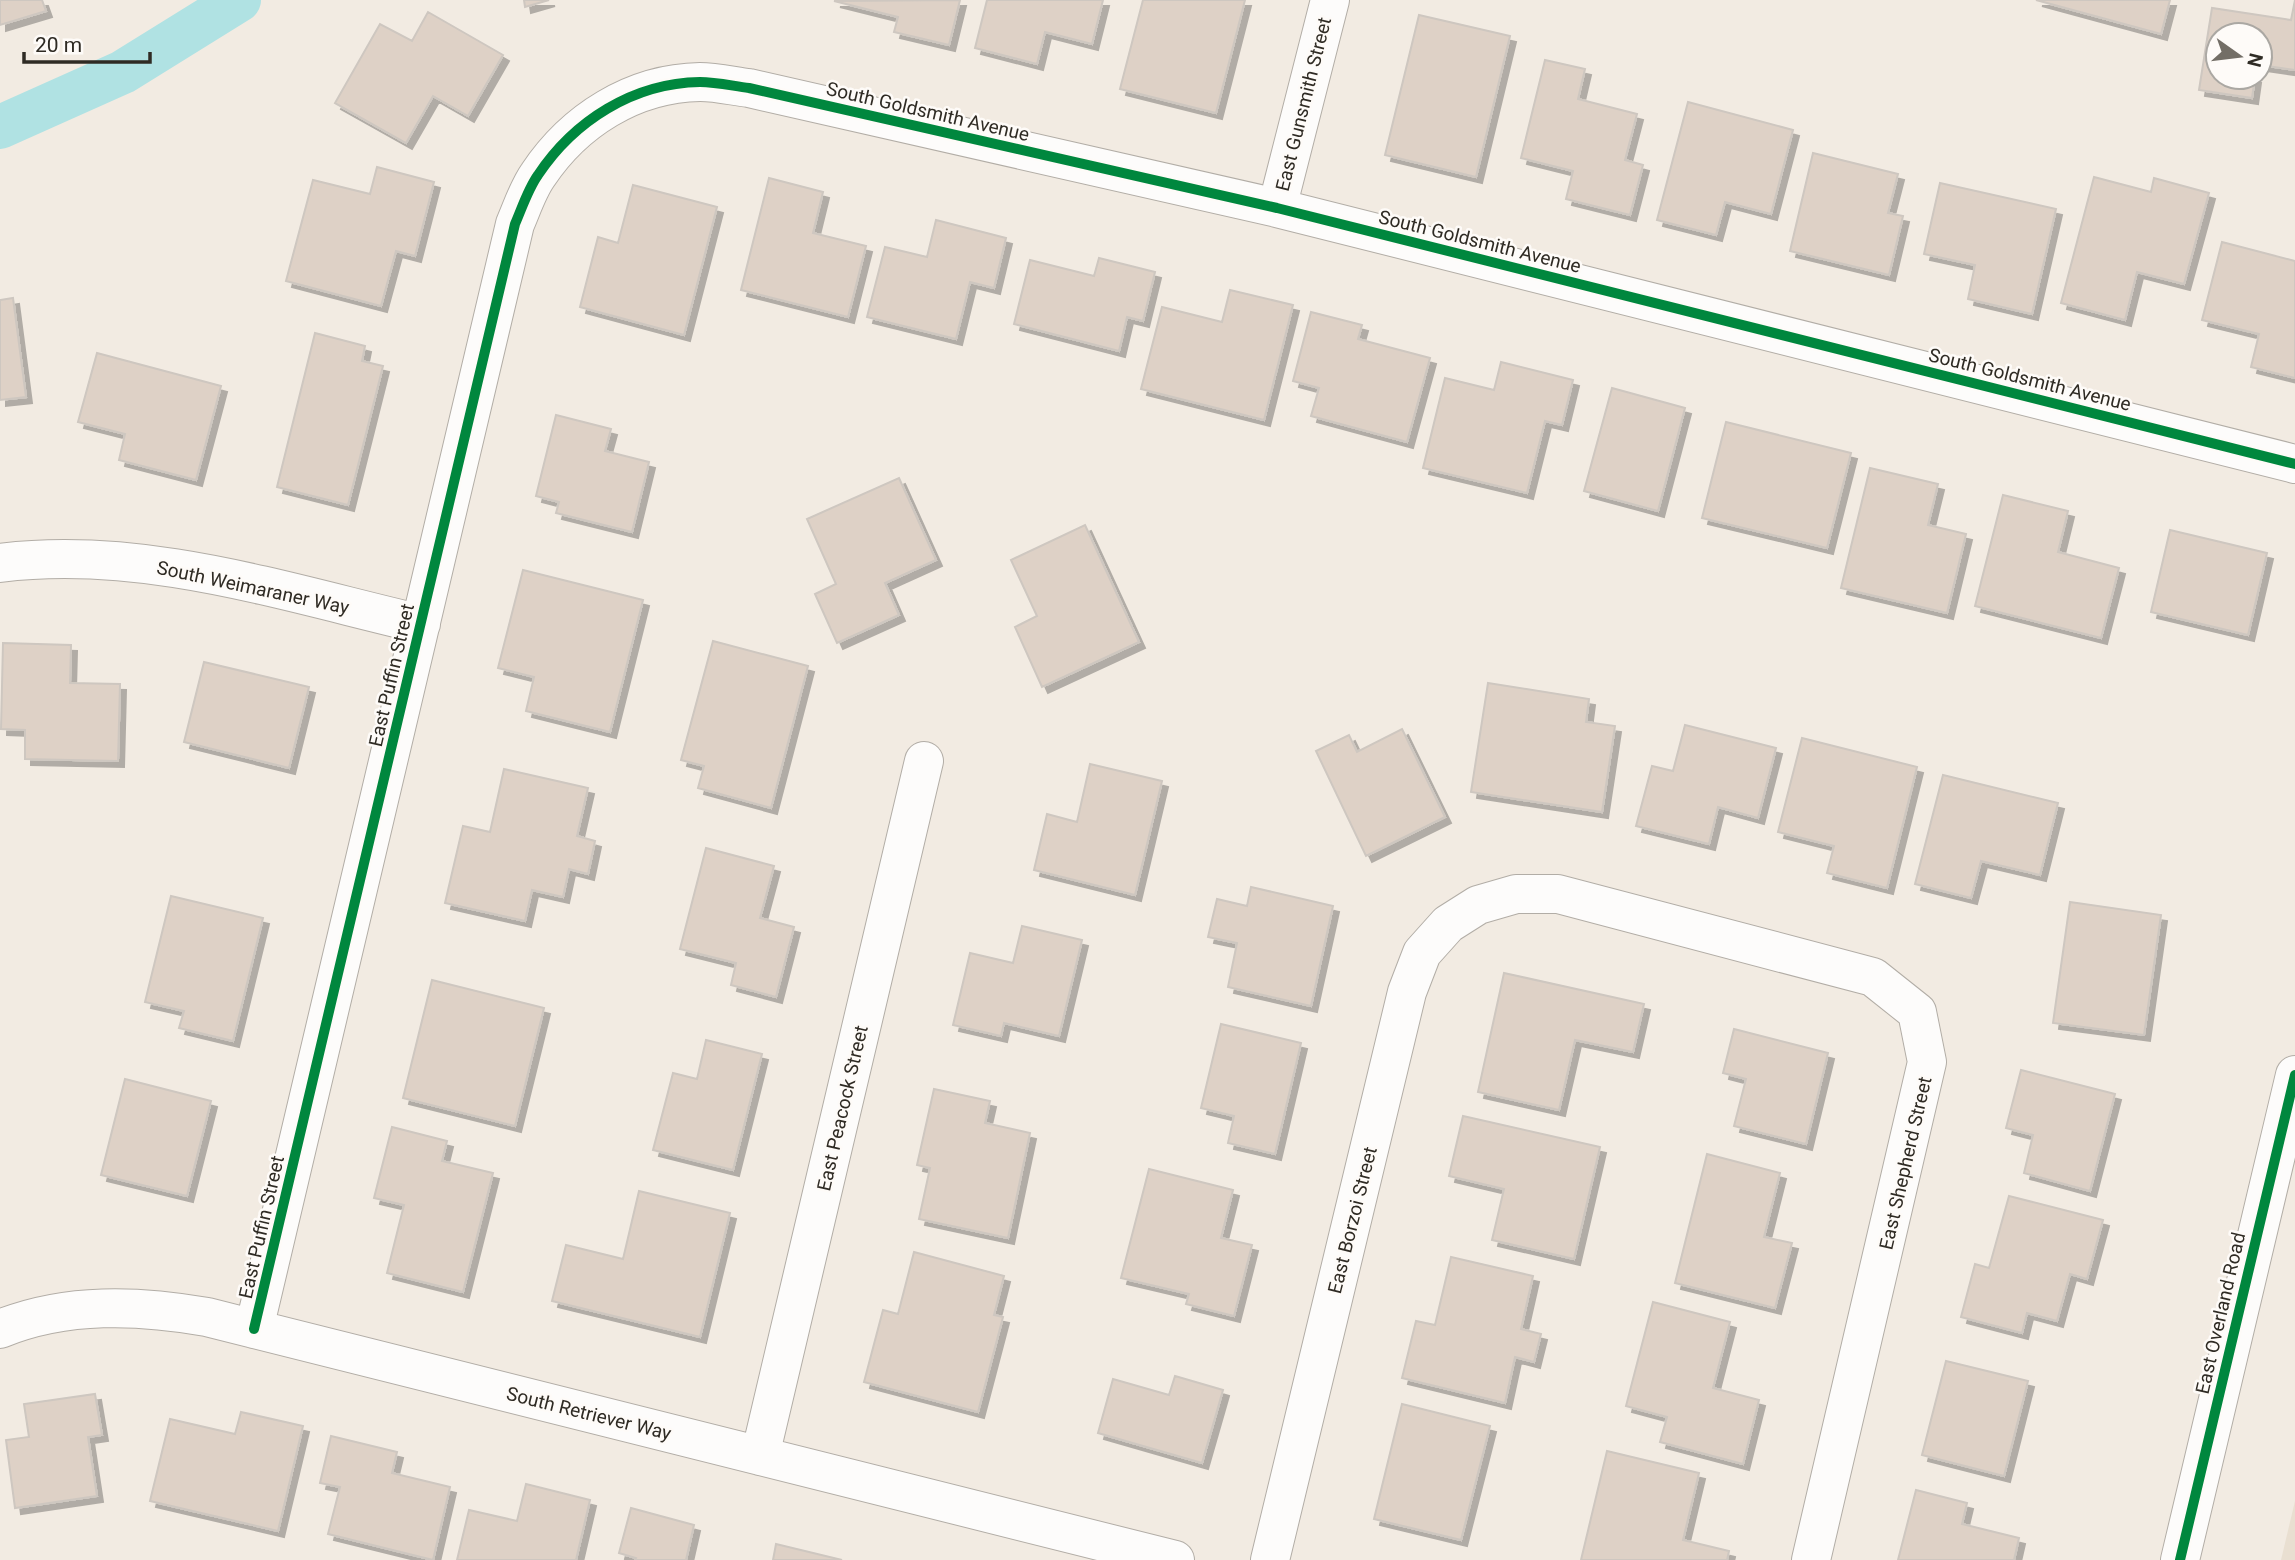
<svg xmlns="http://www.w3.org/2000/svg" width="2295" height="1560" font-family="Roboto,sans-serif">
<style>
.commercial{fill:#e9dfd1}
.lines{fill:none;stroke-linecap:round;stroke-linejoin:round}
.canal{stroke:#b0e2e3;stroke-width:44}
.building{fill:#ded1c6;stroke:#cec7c0;stroke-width:2;filter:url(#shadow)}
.minor-casing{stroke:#b2ada6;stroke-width:40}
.secondary-casing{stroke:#b2ada6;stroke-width:40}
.minor{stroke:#fdfcfb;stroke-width:38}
.secondary{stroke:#fdfcfb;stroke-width:38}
.cycleway-casing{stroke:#fefbf8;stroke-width:15}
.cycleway{stroke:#00873e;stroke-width:10}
.labels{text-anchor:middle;stroke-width:5;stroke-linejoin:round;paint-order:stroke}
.street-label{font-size:19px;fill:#2f2b24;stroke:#fefbf8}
</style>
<defs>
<filter id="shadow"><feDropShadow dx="6" dy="6" stdDeviation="0" flood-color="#0004"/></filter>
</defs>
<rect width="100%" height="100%" fill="#f2ebe2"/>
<path class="commercial" d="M 2295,1501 L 2295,1560 L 2281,1560 Z"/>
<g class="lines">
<path class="canal" d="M 0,127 L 123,72 L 239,0"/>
</g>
<path class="building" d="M 0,0 L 42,0 L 46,11 L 0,25 Z
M 524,0 L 549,0 L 525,7 Z
M 960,0 L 949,45 L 894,32 L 898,17 L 834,1 Z
M 987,0 L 1103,0 L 1092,44 L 1045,32 L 1037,64 L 975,48 Z
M 1143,0 L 1245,0 L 1216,113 L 1120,89 Z
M 2036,0 L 2170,0 L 2161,34 Z
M 2295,0 L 2295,70 L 2260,65 L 2260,35 L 2218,35 L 2218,77 L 2255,77 L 2252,98 L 2199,90 L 2212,8 L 2291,20 Z
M 428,12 L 503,55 L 468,116 L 433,96 L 406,143 L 335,103 L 380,24 L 412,41 Z
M 1419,15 L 1510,36 L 1476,177 L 1385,155 Z
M 1545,60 L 1585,69 L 1578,99 L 1637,114 L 1625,160 L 1643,165 L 1630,215 L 1566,199 L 1573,171 L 1521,158 Z
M 1688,102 L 1793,130 L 1771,214 L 1725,202 L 1716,235 L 1657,220 Z
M 1813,153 L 1898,174 L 1888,213 L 1903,216 L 1889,275 L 1790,251 Z
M 377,167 L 434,182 L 415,256 L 396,251 L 381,306 L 286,281 L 313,180 L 370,194 Z
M 2094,177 L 2151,192 L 2154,178 L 2209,193 L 2184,284 L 2137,272 L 2125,320 L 2061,303 Z
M 769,178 L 823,192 L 813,233 L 866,246 L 848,317 L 741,290 Z
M 1940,183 L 2056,209 L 2032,314 L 1968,299 L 1975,265 L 1924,254 Z
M 633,185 L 717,207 L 684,335 L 580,307 L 598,237 L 618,243 Z
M 936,220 L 1006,238 L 994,288 L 970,282 L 956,339 L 867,317 L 885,247 L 927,257 Z
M 2222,242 L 2295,261 L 2295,378 L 2251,367 L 2259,334 L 2202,320 Z
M 1099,258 L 1155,272 L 1143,321 L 1127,317 L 1119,351 L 1014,324 L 1030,260 L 1094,276 Z
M 1230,290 L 1293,305 L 1264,420 L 1141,389 L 1162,307 L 1222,322 Z
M 13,298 L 26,397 L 0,400 L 0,300 Z
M 1311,312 L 1362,325 L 1358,339 L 1430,358 L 1407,442 L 1311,416 L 1319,388 L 1293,381 Z
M 315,333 L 365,346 L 362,361 L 383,366 L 348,505 L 277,487 Z
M 97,353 L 221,386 L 196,480 L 119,460 L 125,434 L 78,422 Z
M 1501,362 L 1573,380 L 1562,425 L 1545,421 L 1527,493 L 1423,468 L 1445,378 L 1494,390 Z
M 1612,388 L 1685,408 L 1658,511 L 1584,491 Z
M 556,415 L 611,429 L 605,451 L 649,462 L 632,532 L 556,513 L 559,502 L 536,496 Z
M 1726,422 L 1851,453 L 1827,548 L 1702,518 Z
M 1870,468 L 1938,484 L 1928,525 L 1966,534 L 1947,613 L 1841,588 Z
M 899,478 L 936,560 L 885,583 L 899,615 L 837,643 L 815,594 L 836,584 L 807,519 Z
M 2003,495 L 2068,511 L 2058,552 L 2119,568 L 2101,638 L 1975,606 Z
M 1085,525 L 1139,642 L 1042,687 L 1015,627 L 1037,616 L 1011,560 Z
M 2170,530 L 2267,553 L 2248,635 L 2151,612 Z
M 523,570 L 643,600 L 610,732 L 526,711 L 534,677 L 498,668 Z
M 713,641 L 808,666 L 771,808 L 698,788 L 704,766 L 681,760 Z
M 3,643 L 71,645 L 70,683 L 120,684 L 118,761 L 25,759 L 25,730 L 1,729 Z
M 204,662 L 309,687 L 289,768 L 184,742 Z
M 1488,683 L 1589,699 L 1586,722 L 1615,726 L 1602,812 L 1471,792 Z
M 1685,725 L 1776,748 L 1758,818 L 1718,807 L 1709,844 L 1636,826 L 1652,766 L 1673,771 Z
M 1402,729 L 1445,817 L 1366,856 L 1316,751 L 1349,735 L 1357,752 Z
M 1802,738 L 1917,767 L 1887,888 L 1827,873 L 1834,846 L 1778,832 Z
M 1090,764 L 1162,781 L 1135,895 L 1034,870 L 1047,814 L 1077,822 Z
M 504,769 L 588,788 L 577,836 L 595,841 L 588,874 L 569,869 L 563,897 L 532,890 L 525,921 L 445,903 L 463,826 L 490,832 Z
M 1943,775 L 2058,803 L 2040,875 L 1981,861 L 1971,898 L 1915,884 Z
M 706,848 L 774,866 L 760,918 L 794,927 L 776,997 L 731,985 L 736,963 L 680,949 Z
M 1251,887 L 1333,906 L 1311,1006 L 1228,987 L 1237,943 L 1208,937 L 1217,899 L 1247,906 Z
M 171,896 L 263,918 L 233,1041 L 179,1028 L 184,1011 L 145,1002 Z
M 2070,902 L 2161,915 L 2144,1035 L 2053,1023 Z
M 1022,926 L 1082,940 L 1059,1036 L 1004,1023 L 1001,1036 L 953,1025 L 970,953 L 1013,963 Z
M 1504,973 L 1644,1004 L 1633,1052 L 1575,1040 L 1559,1110 L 1478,1092 Z
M 432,980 L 544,1008 L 515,1126 L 403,1098 Z
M 1221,1024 L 1301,1043 L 1275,1154 L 1228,1143 L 1234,1116 L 1201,1108 Z
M 1734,1029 L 1828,1053 L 1806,1144 L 1734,1126 L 1746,1079 L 1723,1073 Z
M 706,1040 L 762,1054 L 733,1170 L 653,1150 L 673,1073 L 697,1079 Z
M 2021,1070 L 2115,1094 L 2090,1191 L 2024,1173 L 2033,1135 L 2006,1128 Z
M 125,1079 L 211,1101 L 187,1196 L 101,1175 Z
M 934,1089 L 990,1101 L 985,1123 L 1030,1133 L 1008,1238 L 919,1219 L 930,1168 L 917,1165 Z
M 1463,1116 L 1600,1147 L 1574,1259 L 1492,1240 L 1504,1189 L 1449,1176 Z
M 392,1127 L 447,1141 L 442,1161 L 493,1173 L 463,1292 L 387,1273 L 404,1205 L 374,1198 Z
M 1707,1154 L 1780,1173 L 1764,1237 L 1792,1243 L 1775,1308 L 1675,1283 Z
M 1149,1169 L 1233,1190 L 1221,1238 L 1252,1245 L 1234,1316 L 1186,1304 L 1189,1294 L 1121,1278 Z
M 639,1191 L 730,1213 L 700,1337 L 552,1301 L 566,1245 L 623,1259 Z
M 2009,1196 L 2103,1220 L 2087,1279 L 2070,1274 L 2057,1321 L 2027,1313 L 2022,1333 L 1961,1317 L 1975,1264 L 1989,1268 Z
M 914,1252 L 1004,1276 L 994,1315 L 1003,1317 L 978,1412 L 864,1382 L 883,1310 L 898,1314 Z
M 1451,1257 L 1533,1276 L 1521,1329 L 1541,1334 L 1534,1362 L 1515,1357 L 1505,1403 L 1402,1378 L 1416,1321 L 1435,1325 Z
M 1653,1302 L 1730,1322 L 1713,1388 L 1759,1400 L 1743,1464 L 1660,1442 L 1667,1417 L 1626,1406 Z
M 1946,1361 L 2028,1381 L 2004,1476 L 1922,1455 Z
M 1175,1376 L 1223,1390 L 1202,1463 L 1098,1433 L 1113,1379 L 1169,1395 Z
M 95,1394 L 102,1435 L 88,1437 L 97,1496 L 15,1508 L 6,1440 L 29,1437 L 24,1404 Z
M 1402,1404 L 1490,1426 L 1461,1540 L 1374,1519 Z
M 241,1412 L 303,1426 L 278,1531 L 150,1501 L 170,1419 L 235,1434 Z
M 331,1436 L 397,1452 L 392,1473 L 450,1487 L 433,1560 L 328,1534 L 340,1487 L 320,1483 Z
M 1607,1451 L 1699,1473 L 1683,1540 L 1729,1551 L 1727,1560 L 1581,1560 Z
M 526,1484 L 590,1500 L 576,1560 L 457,1560 L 469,1510 L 517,1521 Z
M 1916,1490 L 1967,1503 L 1962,1524 L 2019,1538 L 2014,1560 L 1898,1560 Z
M 631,1508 L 694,1525 L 686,1560 L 635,1560 L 636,1558 L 619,1553 Z
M 776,1544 L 842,1560 L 773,1560 Z"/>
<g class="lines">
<defs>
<path id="minor" d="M 1277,208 L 1330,0
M 0,563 C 142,545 284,592 421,624
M 0,1329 C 66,1302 139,1305 207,1317 L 1175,1560
M 254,1329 L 515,224 C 522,208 528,189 538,175 C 574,121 633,83 700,82 C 716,82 733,86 749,88 L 1277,208 L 2295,464
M 760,1456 L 924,761
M 1270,1560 L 1407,992 L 1422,953 L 1448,924 L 1478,905 L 1516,894 L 1558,894 L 1873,977 L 1917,1012 L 1927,1062 L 1811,1560"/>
<path id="secondary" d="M 2180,1560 L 2295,1075"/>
</defs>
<use href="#minor" class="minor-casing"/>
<use href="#secondary" class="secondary-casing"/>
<use href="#minor" class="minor"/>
<use href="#secondary" class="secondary"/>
<defs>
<path id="cycleway" d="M 254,1329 L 515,224 C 522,208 528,189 538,175 C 574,121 633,83 700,82 C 716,82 733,86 749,88 L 1277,208 L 2295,464
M 2180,1560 L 2295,1075"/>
</defs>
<use href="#cycleway" class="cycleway-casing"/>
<use href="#cycleway" class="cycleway"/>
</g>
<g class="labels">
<g class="street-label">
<text transform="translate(1303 104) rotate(-76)" y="7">East Gunsmith Street</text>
<text transform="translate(928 111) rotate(13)" y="7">South Goldsmith Avenue</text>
<text transform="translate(1480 241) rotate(14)" y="7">South Goldsmith Avenue</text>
<text transform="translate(2030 379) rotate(14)" y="7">South Goldsmith Avenue</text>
<text transform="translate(253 587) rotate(12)" y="7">South Weimaraner Way</text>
<text transform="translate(391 675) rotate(-77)" y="7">East Puffin Street</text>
<text transform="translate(842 1108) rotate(-77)" y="7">East Peacock Street</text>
<text transform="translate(1905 1163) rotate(-77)" y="7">East Shepherd Street</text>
<text transform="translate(1352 1220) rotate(-76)" y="7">East Borzoi Street</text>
<text transform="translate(261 1227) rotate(-77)" y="7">East Puffin Street</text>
<text transform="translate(2220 1313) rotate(-77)" y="7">East Overland Road</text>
<text transform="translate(589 1413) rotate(14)" y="7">South Retriever Way</text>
</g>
</g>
<g transform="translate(2239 56) rotate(104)"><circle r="33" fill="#fefbf8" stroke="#aba8a3" stroke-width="2"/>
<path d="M0-5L12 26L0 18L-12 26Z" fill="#736e66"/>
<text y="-10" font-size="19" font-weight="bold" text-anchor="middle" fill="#2f2b24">N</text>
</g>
<path d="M24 52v10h126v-10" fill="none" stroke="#2f2b24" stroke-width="3.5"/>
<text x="35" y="52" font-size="21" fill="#2f2b24" stroke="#fefbf8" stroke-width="5" paint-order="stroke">20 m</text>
</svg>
